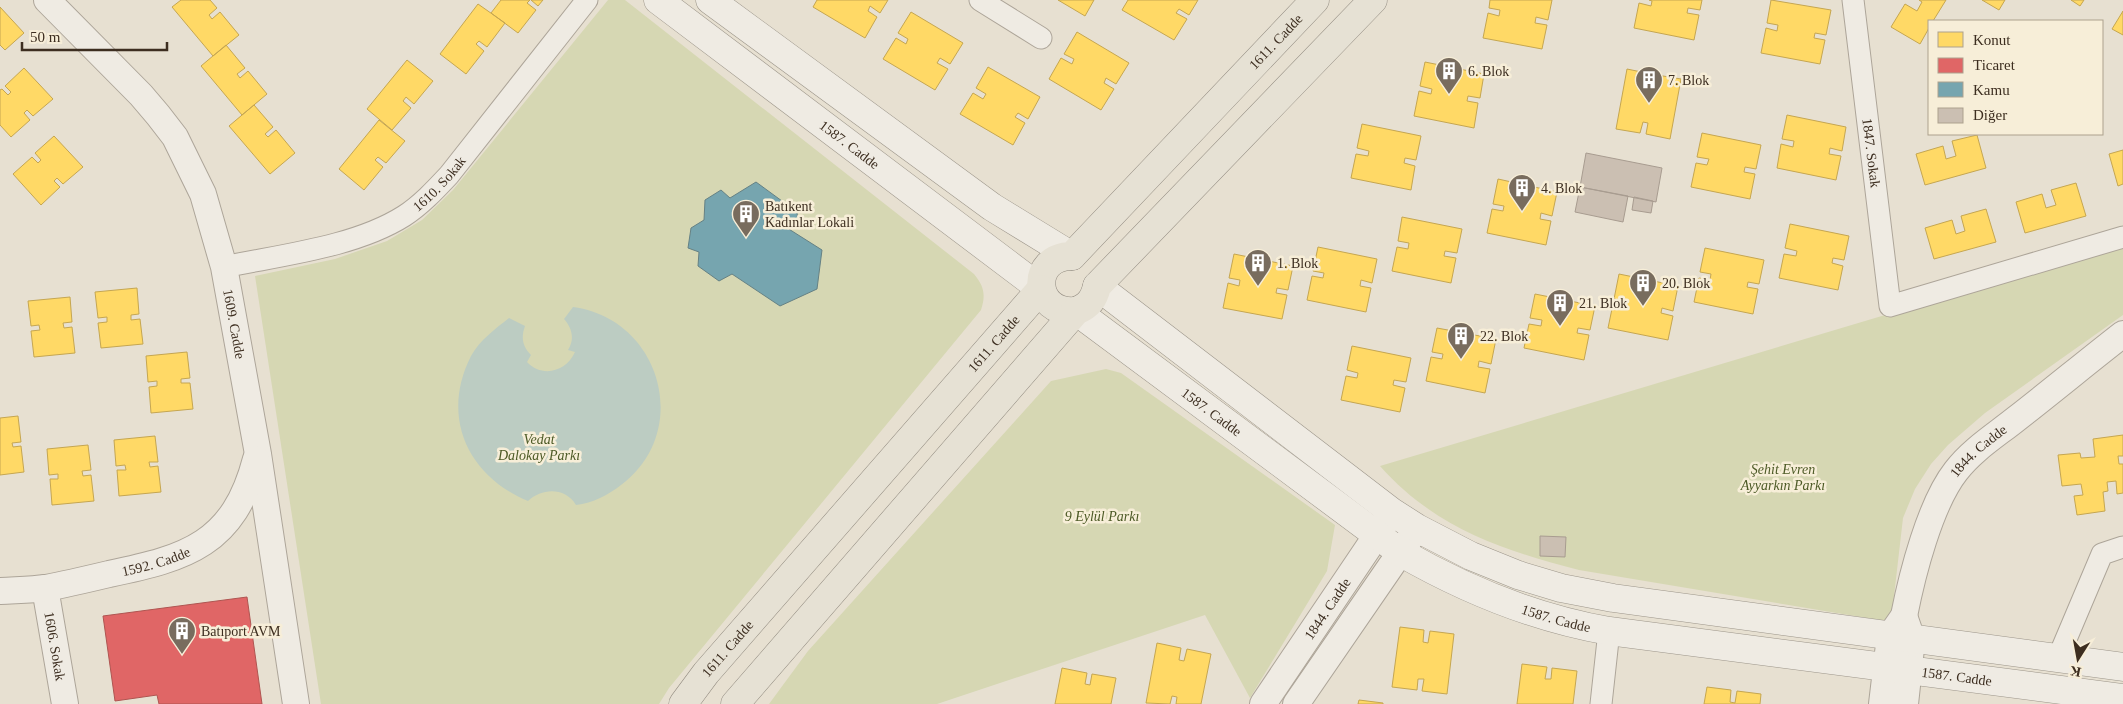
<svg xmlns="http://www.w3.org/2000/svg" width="2123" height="704" font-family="'Times New Roman',serif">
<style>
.green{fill:#d6d7b3}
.water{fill:#bcccc2}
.homes{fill:#ffd966;stroke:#c5a651}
.shops{fill:#e06666;stroke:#af5551}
.public{fill:#76a5af;stroke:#658184}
.building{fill:#cbbfb2;stroke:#a89c90}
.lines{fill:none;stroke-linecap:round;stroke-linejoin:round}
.minor-casing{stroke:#ada599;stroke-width:23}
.tertiary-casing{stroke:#ada599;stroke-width:28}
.secondary-casing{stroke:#9c958a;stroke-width:29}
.primary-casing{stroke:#928b80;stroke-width:29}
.minor{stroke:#efebe3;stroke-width:21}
.tertiary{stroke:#efebe3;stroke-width:26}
.secondary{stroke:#efebe3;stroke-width:28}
.primary{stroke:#e6e1d4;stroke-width:28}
.labels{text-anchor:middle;stroke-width:5;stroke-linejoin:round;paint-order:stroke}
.street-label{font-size:14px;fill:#3d2e20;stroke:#f7eed8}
.poi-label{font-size:14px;fill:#3d2e20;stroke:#f7eed8;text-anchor:start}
.park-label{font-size:14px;font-style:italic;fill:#4d5a26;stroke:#f7eed8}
</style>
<rect width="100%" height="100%" fill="#e7e0d1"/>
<path class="green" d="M 608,0 L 625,0 L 974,274 C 984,286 986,295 981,310 L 669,688 L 659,704 L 321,704 L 255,276 L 335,259 L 387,241 L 422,220 L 453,190 Z
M 2123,244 L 2123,315 L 1985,413 L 1948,445 L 1931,464 L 1915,489 L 1903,518 L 1891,622 L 1579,570 C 1501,550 1434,527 1380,466 Z
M 1106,369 L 1121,373 L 1335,525 L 1327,571 L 1250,698 L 1205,615 L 937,704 L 769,704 L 808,651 L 1051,381 Z"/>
<path class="water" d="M 573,307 C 661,319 693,431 621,485 C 608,495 593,503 576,505 C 565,487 542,488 528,501 C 468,476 440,417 471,356 C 480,340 495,329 509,318 L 525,326 C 521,337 522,346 531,355 L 527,362 C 542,378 566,372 575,352 L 568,350 C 575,339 572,328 564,319 Z"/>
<path class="homes" d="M 181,0 L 210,0 L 217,8 L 209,15 L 212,19 L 220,12 L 239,35 L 213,56 L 172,7 Z
M 501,0 L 530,0 L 527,3 L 536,10 L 518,33 L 491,13 Z
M 531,0 L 543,0 L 538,6 Z
M 817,0 L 888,0 L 880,13 L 870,6 L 868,11 L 877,17 L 865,38 L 813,7 Z
M 1058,0 L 1094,0 L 1085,16 Z
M 1128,0 L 1198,0 L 1189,15 L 1179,9 L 1176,13 L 1187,19 L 1174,40 L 1122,10 Z
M 1490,0 L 1552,0 L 1548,20 L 1536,17 L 1535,23 L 1547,25 L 1542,49 L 1483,38 L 1488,13 L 1499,16 L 1500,10 L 1489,8 Z
M 1649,0 L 1702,0 L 1700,10 L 1688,8 L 1687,13 L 1699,15 L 1694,40 L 1634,28 L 1639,3 L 1651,6 L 1652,1 Z
M 1771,0 L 1831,10 L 1826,35 L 1815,33 L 1814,38 L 1825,40 L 1820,64 L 1761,53 L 1766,28 L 1777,31 L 1778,25 L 1767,23 Z
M 1919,0 L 1946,0 L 1933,21 L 1929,21 L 1929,28 L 1920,44 L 1891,27 L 1905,4 L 1917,11 L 1922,2 Z
M 1982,0 L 2005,0 L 1999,10 Z
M 2071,0 L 2084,0 L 2080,6 Z
M 478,4 L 505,23 L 487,47 L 479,41 L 476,44 L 484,51 L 466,74 L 440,54 Z
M 0,7 L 24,33 L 5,50 L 0,45 Z
M 2123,11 L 2123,35 L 2112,29 Z
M 911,12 L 963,43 L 950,64 L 940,58 L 937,63 L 948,69 L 935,90 L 883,59 L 896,38 L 906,44 L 908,39 L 898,33 Z
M 1077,32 L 1129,63 L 1116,84 L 1106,78 L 1104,83 L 1114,89 L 1101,110 L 1049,79 L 1061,58 L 1072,64 L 1074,59 L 1064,54 Z
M 226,45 L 245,68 L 237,74 L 240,78 L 248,71 L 267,94 L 242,115 L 201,66 Z
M 407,60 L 433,81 L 414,104 L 406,97 L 403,101 L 411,108 L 392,130 L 367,109 Z
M 1425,62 L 1484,74 L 1480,98 L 1468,96 L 1467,101 L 1478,103 L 1474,128 L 1414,116 L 1419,91 L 1431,94 L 1432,89 L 1420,86 Z
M 988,67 L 1040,97 L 1028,119 L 1018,113 L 1015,117 L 1025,123 L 1013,145 L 960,114 L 973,93 L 983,99 L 986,94 L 976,88 Z
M 24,68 L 53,99 L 33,116 L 27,110 L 24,113 L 30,120 L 11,137 L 0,125 L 0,90 L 2,89 L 8,95 L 11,92 L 5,86 Z
M 1627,69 L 1651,74 L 1649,85 L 1655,86 L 1657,75 L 1681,79 L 1670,139 L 1646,134 L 1648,123 L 1643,122 L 1640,133 L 1616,129 Z
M 254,105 L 273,127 L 265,134 L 268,137 L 276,130 L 295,153 L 270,174 L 229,126 Z
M 1787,115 L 1846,127 L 1842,151 L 1830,148 L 1829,154 L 1841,156 L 1836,180 L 1777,168 L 1781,144 L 1793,147 L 1794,141 L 1782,139 Z
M 379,120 L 405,141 L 386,163 L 378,157 L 375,160 L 383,167 L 364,190 L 339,169 Z
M 1362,124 L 1421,136 L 1416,160 L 1405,158 L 1404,163 L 1415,166 L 1411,190 L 1351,178 L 1356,154 L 1368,156 L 1369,151 L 1357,148 Z
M 1702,133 L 1761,145 L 1756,169 L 1745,167 L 1744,172 L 1755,174 L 1750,199 L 1691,187 L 1696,163 L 1707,165 L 1709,159 L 1697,157 Z
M 1977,135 L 1986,168 L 1925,185 L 1916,154 L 1943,146 L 1946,159 L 1956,156 L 1952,141 Z
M 54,136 L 83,167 L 63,184 L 57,178 L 54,181 L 60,187 L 41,205 L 13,174 L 32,157 L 38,163 L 41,160 L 35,153 Z
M 2123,150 L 2123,184 L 2118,186 L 2109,154 Z
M 1498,179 L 1557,192 L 1552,216 L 1541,213 L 1540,219 L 1551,221 L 1546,245 L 1487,233 L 1492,209 L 1503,211 L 1504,206 L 1493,204 Z
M 2076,183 L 2086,216 L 2025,233 L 2016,202 L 2042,194 L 2046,208 L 2056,205 L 2051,190 Z
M 1986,209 L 1996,242 L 1934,259 L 1925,228 L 1952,220 L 1956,234 L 1965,231 L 1961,216 Z
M 1402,217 L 1462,229 L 1457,253 L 1445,251 L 1444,256 L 1456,258 L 1451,283 L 1392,271 L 1397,247 L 1408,249 L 1409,243 L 1398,241 Z
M 1790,224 L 1849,236 L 1844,260 L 1833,258 L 1832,263 L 1843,266 L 1838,290 L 1779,278 L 1784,254 L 1796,256 L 1797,251 L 1785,248 Z
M 1318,247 L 1377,259 L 1372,283 L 1361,280 L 1360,286 L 1371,288 L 1366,312 L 1307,300 L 1312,276 L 1323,278 L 1324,273 L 1313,271 Z
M 1705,248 L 1764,260 L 1759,284 L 1748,282 L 1747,287 L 1758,289 L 1753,314 L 1694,302 L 1699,278 L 1710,280 L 1711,274 L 1700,272 Z
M 1234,254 L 1293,266 L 1288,290 L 1277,288 L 1276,293 L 1287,295 L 1282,319 L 1223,308 L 1228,283 L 1239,286 L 1240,280 L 1229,278 Z
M 1619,274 L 1678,286 L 1673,311 L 1662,308 L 1661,313 L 1673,316 L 1668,340 L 1608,328 L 1613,304 L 1625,306 L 1626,301 L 1614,299 Z
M 137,288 L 139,314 L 131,315 L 131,320 L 140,319 L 143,344 L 101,348 L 98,323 L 107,322 L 107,317 L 98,318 L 95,292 Z
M 1535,294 L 1595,306 L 1590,330 L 1578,328 L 1577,333 L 1589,335 L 1584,360 L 1524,348 L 1529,324 L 1541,326 L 1542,320 L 1530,318 Z
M 70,297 L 72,322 L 63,323 L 64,328 L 72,327 L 75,353 L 34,357 L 31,331 L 40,330 L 39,325 L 31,326 L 28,301 Z
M 1437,328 L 1496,339 L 1491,364 L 1479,361 L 1478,367 L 1490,369 L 1485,393 L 1426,381 L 1431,357 L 1442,359 L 1443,354 L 1432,352 Z
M 1352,346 L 1411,358 L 1406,382 L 1394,380 L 1393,385 L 1405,388 L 1400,412 L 1341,400 L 1346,376 L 1357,378 L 1358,373 L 1347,370 Z
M 187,352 L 190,378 L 181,379 L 181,383 L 190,383 L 193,409 L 151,413 L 149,387 L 157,386 L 157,381 L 148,382 L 146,356 Z
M 18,416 L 21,442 L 12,443 L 13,447 L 21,446 L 24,472 L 0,475 L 0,418 Z
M 2123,435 L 2123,456 L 2118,456 L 2119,464 L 2123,464 L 2123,493 L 2117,494 L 2116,481 L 2107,482 L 2108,491 L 2103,492 L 2105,511 L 2077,515 L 2074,496 L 2083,495 L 2081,484 L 2062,486 L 2058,455 L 2080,453 L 2081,458 L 2095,457 L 2093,439 Z
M 155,436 L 158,462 L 149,462 L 150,467 L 158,466 L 161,492 L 119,496 L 117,470 L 126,470 L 125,465 L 116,466 L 114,440 Z
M 88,445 L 91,470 L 82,471 L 83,476 L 91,475 L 94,501 L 52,505 L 50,479 L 58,479 L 58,474 L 49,475 L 47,449 Z
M 1400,627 L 1424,630 L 1423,642 L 1428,643 L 1430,631 L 1454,634 L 1447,694 L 1422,691 L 1424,679 L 1418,679 L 1417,690 L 1392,687 Z
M 1157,643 L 1181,648 L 1179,660 L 1184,661 L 1187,649 L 1211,654 L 1201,704 L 1176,704 L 1177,697 L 1172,696 L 1170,704 L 1146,703 Z
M 1522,664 L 1547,667 L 1545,679 L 1551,679 L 1552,668 L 1577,671 L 1573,704 L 1517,704 Z
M 1062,668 L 1087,673 L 1085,684 L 1090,685 L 1092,674 L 1116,678 L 1111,704 L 1055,704 Z
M 1707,687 L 1731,690 L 1730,702 L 1735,703 L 1737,691 L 1761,694 L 1760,704 L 1704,704 Z
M 1359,700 L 1383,703 L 1383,704 L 1358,704 Z"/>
<path class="shops" d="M 247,597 L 262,704 L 159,704 L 157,695 L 115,701 L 103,616 Z"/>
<path class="public" d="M 756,182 L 797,212 L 798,224 L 784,226 L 822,250 L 817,289 L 780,306 L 732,274 L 719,281 L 698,266 L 699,252 L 688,248 L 691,228 L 704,220 L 705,200 L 721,190 L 730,198 Z"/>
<path class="building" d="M 1586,153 L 1662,168 L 1656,202 L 1580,187 Z
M 1580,187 L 1628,196 L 1623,222 L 1575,212 Z
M 1634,197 L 1653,201 L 1651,213 L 1632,210 Z
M 1540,536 L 1566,537 L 1565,557 L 1540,556 Z"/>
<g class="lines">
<defs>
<g id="minor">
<path d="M 980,0 L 1041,38"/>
<path id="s1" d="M 1853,0 L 1890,306 L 2123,237"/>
<path id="s2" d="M 224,267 C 281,255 355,247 404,216 C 421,205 435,190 449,175 L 587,0"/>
<path d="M 2058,658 L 2102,554 L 2123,547"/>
<path d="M 1601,704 L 1609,631"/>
</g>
<g id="tertiary">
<path id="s3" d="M 47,0 L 141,95 L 158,115 L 175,137 L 203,194 L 224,267 L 258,454 L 296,704"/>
<path id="s4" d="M 45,588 L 65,704"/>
<path id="s5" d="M 0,591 C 15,590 31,590 46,588 C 67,584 88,579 109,574 C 187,558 234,544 256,459"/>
<path id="s6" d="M 1904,616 C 1912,575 1930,504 1956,471 C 1972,450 1996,435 2016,419 C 2052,391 2087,362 2123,334"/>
<path id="s7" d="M 1263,704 L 1389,517"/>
<path d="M 1296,704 L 1413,534"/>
<path d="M 1882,704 L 1890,636 L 1904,616 L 1912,639 L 1905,704"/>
</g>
<g id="secondary">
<path id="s8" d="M 658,0 L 1041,289"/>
<path d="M 710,0 L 992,207 L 1072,256"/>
<path d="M 1097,286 L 1392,512 L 1417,528 L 1471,556 L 1518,575 L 1561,588 L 1613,598 L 2123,667"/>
<path id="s9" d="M 1076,311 L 1400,552 C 1466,590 1534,618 1609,631 L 2123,698"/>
</g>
<g id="primary">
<path id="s10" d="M 1076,311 C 1032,315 1029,256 1072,256 L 1315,0"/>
<path id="s11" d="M 683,704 L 706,673 L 1041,289"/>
<path d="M 735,704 L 1076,311 C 1089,306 1094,299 1097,286 L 1373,0"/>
</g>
</defs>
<use href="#minor" class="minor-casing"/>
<use href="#tertiary" class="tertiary-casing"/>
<use href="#secondary" class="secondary-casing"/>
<use href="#primary" class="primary-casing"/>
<use href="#minor" class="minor"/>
<use href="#tertiary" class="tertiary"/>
<use href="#secondary" class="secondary"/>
<use href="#primary" class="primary"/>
</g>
<defs>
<symbol id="building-pin" viewBox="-11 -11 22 30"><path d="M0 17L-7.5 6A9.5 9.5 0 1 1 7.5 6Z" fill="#786c5e" stroke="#f7eed8"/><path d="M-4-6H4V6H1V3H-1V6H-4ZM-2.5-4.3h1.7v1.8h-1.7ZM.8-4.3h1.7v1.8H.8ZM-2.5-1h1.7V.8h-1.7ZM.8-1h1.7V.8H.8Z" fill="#fff"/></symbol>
</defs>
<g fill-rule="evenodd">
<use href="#building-pin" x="1433" y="55" width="32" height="43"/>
<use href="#building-pin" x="1633" y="64" width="32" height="43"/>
<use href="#building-pin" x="1506" y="172" width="32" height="43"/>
<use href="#building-pin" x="730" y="198" width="32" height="43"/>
<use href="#building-pin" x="1242" y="247" width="32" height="43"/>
<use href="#building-pin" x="1627" y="267" width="32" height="43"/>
<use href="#building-pin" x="1544" y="287" width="32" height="43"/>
<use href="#building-pin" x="1445" y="320" width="32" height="43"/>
<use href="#building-pin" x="166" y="615" width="32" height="43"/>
</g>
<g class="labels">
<g class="street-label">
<text dy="5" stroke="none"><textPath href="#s10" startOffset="392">1611. Cadde</textPath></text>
<text dy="5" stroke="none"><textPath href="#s8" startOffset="240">1587. Cadde</textPath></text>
<text dy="5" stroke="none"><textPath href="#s1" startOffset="154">1847. Sokak</textPath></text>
<text dy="5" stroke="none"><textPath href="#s2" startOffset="236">1610. Sokak</textPath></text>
<text dy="5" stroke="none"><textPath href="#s3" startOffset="385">1609. Cadde</textPath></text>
<text dy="5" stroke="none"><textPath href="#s11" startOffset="476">1611. Cadde</textPath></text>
<text dy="5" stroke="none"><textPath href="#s9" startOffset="169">1587. Cadde</textPath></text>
<text dy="5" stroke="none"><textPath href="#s6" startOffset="185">1844. Cadde</textPath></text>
<text dy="5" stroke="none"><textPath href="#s5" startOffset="159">1592. Cadde</textPath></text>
<text dy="5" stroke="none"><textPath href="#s7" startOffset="115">1844. Cadde</textPath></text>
<text dy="5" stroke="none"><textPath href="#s9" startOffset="574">1587. Cadde</textPath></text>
<text dy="5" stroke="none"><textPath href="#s4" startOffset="59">1606. Sokak</textPath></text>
<text dy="5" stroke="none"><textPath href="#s11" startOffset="71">1611. Cadde</textPath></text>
<text dy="5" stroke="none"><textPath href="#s9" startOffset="979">1587. Cadde</textPath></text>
</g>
<g class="poi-label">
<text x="1468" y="76">6. Blok</text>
<text x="1668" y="85">7. Blok</text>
<text x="1541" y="193">4. Blok</text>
<text x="765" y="211">Batıkent<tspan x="765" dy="16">Kadınlar Lokali</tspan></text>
<text x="1277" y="268">1. Blok</text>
<text x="1662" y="288">20. Blok</text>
<text x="1579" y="308">21. Blok</text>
<text x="1480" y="341">22. Blok</text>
<text x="201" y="636">Batıport AVM</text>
</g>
<g class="park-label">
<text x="539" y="444">Vedat<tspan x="539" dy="16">Dalokay Parkı</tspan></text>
<text x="1783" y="474">Şehit Evren<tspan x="1783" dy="16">Ayyarkın Parkı</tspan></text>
<text x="1102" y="521">9 Eylül Parkı</text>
</g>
</g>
<rect x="1928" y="20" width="175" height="115" fill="#f7eed8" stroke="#ada18e"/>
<rect x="1938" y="32" width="25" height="15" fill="#ffd966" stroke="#ada18e"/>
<text x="1973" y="45" font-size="15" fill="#3d2e20">Konut</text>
<rect x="1938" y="58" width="25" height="15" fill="#e06666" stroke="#ada18e"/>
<text x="1973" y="70" font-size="15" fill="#3d2e20">Ticaret</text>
<rect x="1938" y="82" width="25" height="15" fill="#76a5af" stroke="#ada18e"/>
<text x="1973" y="95" font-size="15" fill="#3d2e20">Kamu</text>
<rect x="1938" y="108" width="25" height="15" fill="#cbbfb2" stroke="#ada18e"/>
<text x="1973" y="120" font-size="15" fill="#3d2e20">Diğer</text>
<g transform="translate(2078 659) rotate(191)" stroke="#f7eed8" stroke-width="4" paint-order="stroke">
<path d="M0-4L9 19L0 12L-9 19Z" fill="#3d2e20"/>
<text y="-8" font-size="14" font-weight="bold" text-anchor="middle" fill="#3d2e20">K</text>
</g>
<path d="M22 42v8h145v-8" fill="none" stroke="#3d2e20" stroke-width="2.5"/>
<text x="30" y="42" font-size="15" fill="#3d2e20" stroke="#f7eed8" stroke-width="4" paint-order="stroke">50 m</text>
</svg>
